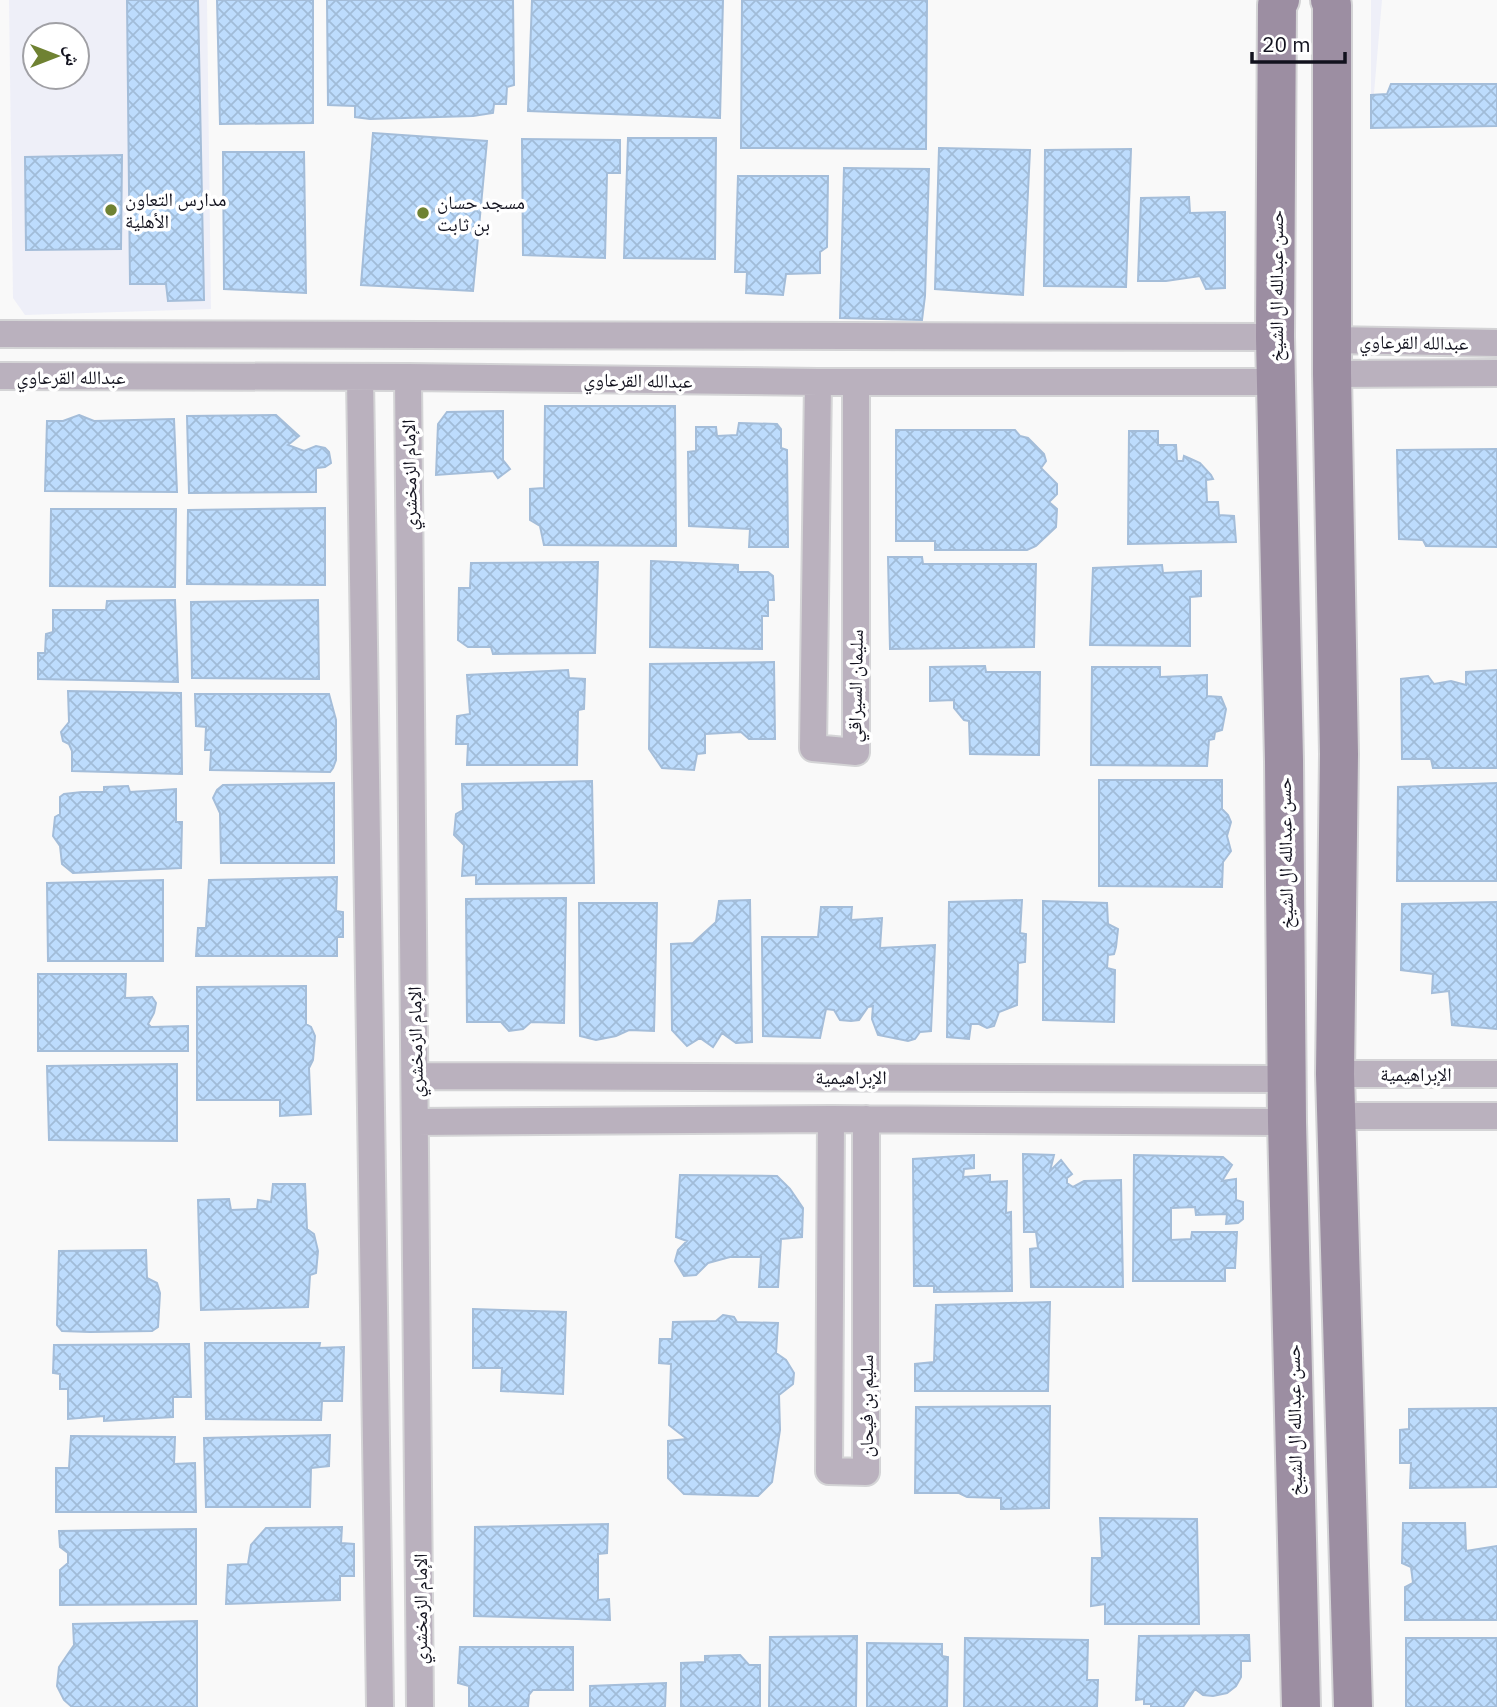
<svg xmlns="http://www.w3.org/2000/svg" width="1497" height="1707" font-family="'IBM Plex Sans','Noto Naskh Arabic',sans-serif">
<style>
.built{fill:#eeeff8;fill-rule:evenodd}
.building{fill:url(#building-cross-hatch);stroke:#a4bdd9;stroke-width:2}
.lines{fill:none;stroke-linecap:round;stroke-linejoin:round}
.street-casing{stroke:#d4d4d6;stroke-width:30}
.secondary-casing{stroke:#d4d4d6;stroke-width:42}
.street{stroke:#bab1be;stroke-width:26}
.secondary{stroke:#9c8ea2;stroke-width:38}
.poi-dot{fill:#6f8232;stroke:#fff;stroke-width:2.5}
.labels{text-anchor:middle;stroke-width:7;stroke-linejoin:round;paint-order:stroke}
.poi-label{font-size:19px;fill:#12121e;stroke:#fff;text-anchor:start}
.street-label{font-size:19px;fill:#12121e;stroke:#fff}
</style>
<defs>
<pattern id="building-cross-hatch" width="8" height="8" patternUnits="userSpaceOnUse" patternTransform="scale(1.75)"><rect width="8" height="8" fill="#bddcfd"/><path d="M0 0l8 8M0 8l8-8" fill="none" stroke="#a1bcd8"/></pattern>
</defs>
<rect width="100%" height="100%" fill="#f9f9f9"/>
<path class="built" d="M 9,0 L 207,0 L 211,309 L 25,315 L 13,298 ZM 35,35 L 77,35 L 77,77 L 35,77 Z
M 1371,0 L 1382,0 L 1371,128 Z"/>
<path class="building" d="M 127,0 L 198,0 L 204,300 L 168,301 L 166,284 L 130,284 Z
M 217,0 L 313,0 L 313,123 L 220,124 Z
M 327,0 L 513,0 L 514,85 L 507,87 L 506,104 L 494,104 L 493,113 L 473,116 L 370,119 L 355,117 L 355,106 L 328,105 Z
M 532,0 L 723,0 L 720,118 L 528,111 Z
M 742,0 L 927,0 L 926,149 L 741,148 Z
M 1391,84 L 1497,84 L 1497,126 L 1371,128 L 1371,95 L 1387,94 Z
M 373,133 L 487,141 L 473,291 L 361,285 Z
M 628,138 L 716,138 L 715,259 L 624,258 Z
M 522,139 L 620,140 L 620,173 L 607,173 L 605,258 L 523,255 Z
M 939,148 L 1030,150 L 1023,295 L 935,289 Z
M 1131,149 L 1126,287 L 1044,286 L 1045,150 Z
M 223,152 L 304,152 L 306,293 L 224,289 Z
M 122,155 L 121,249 L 26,250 L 25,157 Z
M 844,168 L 929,169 L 925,296 L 922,320 L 840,318 Z
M 738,176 L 828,176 L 827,247 L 820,252 L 820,273 L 786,274 L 783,295 L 746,293 L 747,272 L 735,272 Z
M 1189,197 L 1190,213 L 1225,212 L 1225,288 L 1206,289 L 1200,276 L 1166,281 L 1138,281 L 1141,198 Z
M 545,406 L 675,406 L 676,546 L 544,545 L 540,526 L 530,520 L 530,489 L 544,488 Z
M 503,411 L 503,460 L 510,469 L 498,478 L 493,471 L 436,475 L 438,424 L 447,412 Z
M 79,415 L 94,421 L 174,419 L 177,492 L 45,491 L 47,421 L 63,421 Z
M 276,415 L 299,436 L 288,445 L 304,451 L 316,446 L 325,448 L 329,452 L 331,463 L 325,467 L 316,468 L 316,492 L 189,493 L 187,416 Z
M 739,423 L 777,424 L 781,429 L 781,448 L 787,450 L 788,547 L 749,547 L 750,529 L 689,526 L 688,452 L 696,451 L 696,427 L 716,427 L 717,436 L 737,435 Z
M 896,430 L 1015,430 L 1020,436 L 1028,438 L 1044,454 L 1046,461 L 1041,468 L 1057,484 L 1057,494 L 1049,502 L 1057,509 L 1056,527 L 1036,546 L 1027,550 L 935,550 L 935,541 L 896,541 Z
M 1129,431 L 1158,431 L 1158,445 L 1176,445 L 1177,461 L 1183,461 L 1184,456 L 1191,459 L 1200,463 L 1211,475 L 1213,479 L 1206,480 L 1207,502 L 1218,502 L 1219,515 L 1234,516 L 1236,542 L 1128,544 Z
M 1497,449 L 1497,547 L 1426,546 L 1423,540 L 1399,539 L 1397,450 Z
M 325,508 L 325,585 L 187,584 L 188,510 Z
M 51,509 L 176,509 L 175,587 L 50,586 Z
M 888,557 L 922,557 L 923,564 L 1036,564 L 1034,647 L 890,649 Z
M 651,561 L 738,565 L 738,572 L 768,572 L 773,576 L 774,600 L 768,600 L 768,616 L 762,616 L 762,649 L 650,647 Z
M 598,562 L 595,653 L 493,654 L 491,647 L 468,647 L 458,640 L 459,588 L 470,588 L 471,563 Z
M 1162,565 L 1163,573 L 1201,571 L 1201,596 L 1190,597 L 1190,646 L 1090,645 L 1093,568 Z
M 175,600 L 178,682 L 38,679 L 38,653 L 45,653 L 46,634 L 53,632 L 53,610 L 106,610 L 107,601 Z
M 318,600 L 319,679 L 192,678 L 191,602 Z
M 774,662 L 775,739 L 749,739 L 741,732 L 705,734 L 705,753 L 697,754 L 694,770 L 662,768 L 649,749 L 650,664 Z
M 985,666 L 986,672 L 1040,672 L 1039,755 L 970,754 L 969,721 L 964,720 L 954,708 L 954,700 L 930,701 L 930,667 Z
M 1092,667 L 1160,667 L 1160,677 L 1207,675 L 1207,696 L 1221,697 L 1226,709 L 1222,730 L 1215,732 L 1214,739 L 1209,740 L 1207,766 L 1091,765 Z
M 568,670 L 569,678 L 585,679 L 584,709 L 578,710 L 577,765 L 467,765 L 468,744 L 456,744 L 457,716 L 470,714 L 467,675 Z
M 1497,670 L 1497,768 L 1433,768 L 1431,759 L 1402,759 L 1401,679 L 1428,676 L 1434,684 L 1451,681 L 1466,685 L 1466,672 Z
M 68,691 L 181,693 L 182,774 L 72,771 L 72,751 L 69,744 L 63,741 L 61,732 L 69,722 Z
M 195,694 L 329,694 L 336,720 L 336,760 L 333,768 L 330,772 L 210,770 L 211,750 L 205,750 L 206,727 L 196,726 Z
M 1099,780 L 1222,780 L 1222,809 L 1228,815 L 1231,822 L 1227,836 L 1231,851 L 1223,862 L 1222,887 L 1099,886 Z
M 592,781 L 594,883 L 476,884 L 476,875 L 462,876 L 464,845 L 454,835 L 456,814 L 463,810 L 462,784 Z
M 334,783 L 334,863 L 221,863 L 220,813 L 213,798 L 217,790 L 223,785 Z
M 1497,783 L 1497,881 L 1397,881 L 1398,787 Z
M 128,786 L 130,792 L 176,789 L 176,822 L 182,822 L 181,868 L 73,873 L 62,864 L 60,846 L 53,836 L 55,817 L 60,814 L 60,797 L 64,794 L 82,792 L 104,792 L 104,787 Z
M 337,877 L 336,911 L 343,912 L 343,937 L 337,937 L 337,956 L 196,956 L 198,928 L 206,928 L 209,880 Z
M 163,880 L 163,961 L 48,961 L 47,883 Z
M 566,898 L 564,1023 L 531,1022 L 523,1029 L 509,1031 L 501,1022 L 467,1022 L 466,899 Z
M 750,900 L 752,1042 L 736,1043 L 722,1033 L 713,1047 L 700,1038 L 687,1046 L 672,1030 L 671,944 L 693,943 L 716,922 L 719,901 Z
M 1022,900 L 1020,933 L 1026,934 L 1025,962 L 1018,963 L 1017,1005 L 999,1012 L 994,1026 L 987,1028 L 979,1024 L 971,1024 L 969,1039 L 947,1037 L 949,902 Z
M 1043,901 L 1107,903 L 1108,924 L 1118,929 L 1116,947 L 1114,954 L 1108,955 L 1107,968 L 1115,970 L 1114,1022 L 1043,1020 Z
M 1497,902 L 1497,1029 L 1452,1025 L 1449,991 L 1432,993 L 1433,974 L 1401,970 L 1402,904 Z
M 579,903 L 657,903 L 654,1031 L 629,1030 L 616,1036 L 596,1040 L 580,1036 Z
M 821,907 L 852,907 L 851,920 L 882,918 L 880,948 L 935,945 L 931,1031 L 920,1032 L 915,1039 L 908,1041 L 878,1035 L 872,1019 L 873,1006 L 868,1007 L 859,1020 L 851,1021 L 840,1020 L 834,1010 L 826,1009 L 820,1038 L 763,1036 L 762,937 L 818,937 Z
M 38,974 L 126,974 L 125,998 L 152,997 L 156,1003 L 154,1013 L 148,1024 L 151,1027 L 188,1026 L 188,1051 L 38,1051 Z
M 306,986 L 306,1024 L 311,1027 L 315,1036 L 313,1060 L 309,1068 L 311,1114 L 280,1116 L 280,1100 L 197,1100 L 197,987 Z
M 177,1064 L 177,1141 L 49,1140 L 47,1066 Z
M 1023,1154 L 1054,1155 L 1050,1171 L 1061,1160 L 1072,1174 L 1067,1178 L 1067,1183 L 1073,1187 L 1084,1181 L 1121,1180 L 1123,1287 L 1031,1287 L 1030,1249 L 1038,1248 L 1036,1232 L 1024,1232 Z
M 974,1155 L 974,1168 L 964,1169 L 963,1177 L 990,1175 L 990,1182 L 1007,1181 L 1006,1213 L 1011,1212 L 1012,1291 L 934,1292 L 934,1286 L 914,1286 L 913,1159 Z
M 1134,1155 L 1223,1157 L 1232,1165 L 1222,1181 L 1236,1179 L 1236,1200 L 1243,1202 L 1243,1219 L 1238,1223 L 1226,1224 L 1227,1214 L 1196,1215 L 1195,1207 L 1171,1208 L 1171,1240 L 1191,1239 L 1192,1232 L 1237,1232 L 1235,1268 L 1225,1268 L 1225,1281 L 1133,1281 Z
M 680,1175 L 777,1176 L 790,1189 L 803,1208 L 802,1237 L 781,1239 L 778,1287 L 759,1287 L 761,1257 L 730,1257 L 708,1263 L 696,1275 L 684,1276 L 675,1261 L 678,1250 L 687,1241 L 676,1237 Z
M 273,1184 L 305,1184 L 307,1229 L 314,1234 L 318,1251 L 316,1273 L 310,1275 L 308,1307 L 201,1310 L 198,1200 L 229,1199 L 231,1210 L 257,1209 L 258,1200 L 271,1202 Z
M 146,1250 L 147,1278 L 157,1283 L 160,1293 L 158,1327 L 152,1331 L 90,1332 L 62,1331 L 57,1325 L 59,1251 Z
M 1050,1302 L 1048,1391 L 915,1391 L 915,1364 L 934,1362 L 936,1305 Z
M 473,1309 L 566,1312 L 563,1394 L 501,1391 L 502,1368 L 473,1368 Z
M 723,1315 L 734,1317 L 737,1322 L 778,1323 L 776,1353 L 786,1360 L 794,1373 L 793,1384 L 779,1395 L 780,1430 L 772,1482 L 758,1496 L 684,1494 L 668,1478 L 668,1441 L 687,1439 L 669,1425 L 671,1364 L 659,1363 L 660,1339 L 672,1339 L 673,1322 L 716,1321 Z
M 205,1343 L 320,1343 L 319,1348 L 344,1347 L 342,1401 L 322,1401 L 321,1420 L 206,1419 Z
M 189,1344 L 191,1397 L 173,1397 L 173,1417 L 104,1421 L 104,1416 L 68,1419 L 68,1389 L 60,1389 L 60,1374 L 53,1373 L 54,1345 Z
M 1050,1406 L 1049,1508 L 1001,1509 L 1001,1498 L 967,1497 L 959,1493 L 915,1493 L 916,1407 Z
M 1497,1408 L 1497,1487 L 1410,1488 L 1411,1463 L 1400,1463 L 1400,1430 L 1409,1429 L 1409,1409 Z
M 330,1435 L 329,1466 L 311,1468 L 310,1507 L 206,1507 L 204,1438 Z
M 71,1436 L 175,1437 L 174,1464 L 195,1463 L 196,1512 L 56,1512 L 56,1468 L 69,1468 Z
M 1100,1518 L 1197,1519 L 1199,1624 L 1105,1624 L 1105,1604 L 1091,1606 L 1092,1558 L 1102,1558 Z
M 1403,1523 L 1465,1523 L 1466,1551 L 1497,1546 L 1497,1620 L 1405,1620 L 1405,1587 L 1413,1583 L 1411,1567 L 1402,1563 Z
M 608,1524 L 607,1553 L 598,1554 L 598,1600 L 609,1599 L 610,1620 L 474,1616 L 475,1527 Z
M 342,1527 L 341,1543 L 354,1544 L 354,1576 L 340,1576 L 340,1600 L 226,1604 L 228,1565 L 248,1564 L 251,1545 L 266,1528 Z
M 196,1529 L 196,1604 L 60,1605 L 60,1570 L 68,1563 L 68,1553 L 60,1547 L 59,1531 Z
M 197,1621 L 197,1707 L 72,1707 L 64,1700 L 57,1686 L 59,1667 L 74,1645 L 73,1624 Z
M 1249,1635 L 1250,1661 L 1241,1661 L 1241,1677 L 1236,1686 L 1227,1693 L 1213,1696 L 1203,1695 L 1195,1689 L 1183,1707 L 1151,1707 L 1151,1704 L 1144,1704 L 1144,1699 L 1136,1700 L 1139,1636 Z
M 857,1636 L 856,1707 L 769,1707 L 770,1637 Z
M 965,1638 L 1088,1640 L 1087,1680 L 1098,1680 L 1097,1707 L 964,1707 Z
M 1406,1638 L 1497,1638 L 1497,1707 L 1406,1707 Z
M 867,1643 L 942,1644 L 942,1656 L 948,1657 L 947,1707 L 867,1707 Z
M 460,1647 L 573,1647 L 573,1690 L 533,1690 L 529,1695 L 528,1707 L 469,1707 L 469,1686 L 458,1683 Z
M 740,1655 L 749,1665 L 760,1665 L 760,1707 L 681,1707 L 681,1663 L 705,1662 L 705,1656 Z
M 666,1683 L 665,1707 L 590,1707 L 590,1686 Z"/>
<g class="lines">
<defs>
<path id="street" d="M 0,334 L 1275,337
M 1332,340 L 1497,343
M 1332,374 L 1497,373
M 0,376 L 408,377 L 818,382 L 1276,382
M 408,377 L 420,1707
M 360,378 L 380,1707
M 818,382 L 813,748 L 856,752 L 856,382
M 1335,1074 L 1497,1074
M 415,1076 L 1288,1079
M 1338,1116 L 1497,1116
M 831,1119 L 829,1471 L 866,1472 L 866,1119
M 416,1122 L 831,1119 L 1287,1122"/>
<path id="secondary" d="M 1280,0 L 1277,5 L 1275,337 L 1284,761 L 1287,1122 L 1301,1707
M 1330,0 L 1332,5 L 1332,374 L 1339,754 L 1335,1074 L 1353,1707"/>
</defs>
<use href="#street" class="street-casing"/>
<use href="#secondary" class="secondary-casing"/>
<use href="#street" class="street"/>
<use href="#secondary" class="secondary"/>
</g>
<g class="poi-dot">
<circle cx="111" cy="210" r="7"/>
<circle cx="423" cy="213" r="7"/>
</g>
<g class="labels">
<g class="poi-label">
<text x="125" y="206">مدارس التعاون<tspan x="125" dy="22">الأهلية</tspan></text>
<text x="437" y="209">مسجد حسان<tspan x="437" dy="22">بن ثابت</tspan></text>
</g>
<g class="street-label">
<text transform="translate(1276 286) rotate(-90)" y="7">حسن عبدالله ال الشيخ</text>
<text transform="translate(1414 342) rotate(1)" y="7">عبدالله القرعاوي</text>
<text x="71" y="384">عبدالله القرعاوي</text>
<text transform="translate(638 380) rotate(1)" y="7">عبدالله القرعاوي</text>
<text transform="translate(409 475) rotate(-91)" y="7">الإمام الزمخشري</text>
<text transform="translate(855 686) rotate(-89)" y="7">سليمان السيراقي</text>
<text transform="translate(1285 853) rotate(-91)" y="7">حسن عبدالله ال الشيخ</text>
<text transform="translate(415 1042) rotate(-91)" y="7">الإمام الزمخشري</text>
<text x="1416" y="1081">الإبراهيمية</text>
<text x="851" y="1084">الإبراهيمية</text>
<text transform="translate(866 1406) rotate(-90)" y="7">سليم بن فيحان</text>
<text transform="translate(1294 1420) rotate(-91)" y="7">حسن عبدالله ال الشيخ</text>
<text transform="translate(420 1609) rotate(-90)" y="7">الإمام الزمخشري</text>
</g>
</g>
<g transform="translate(56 56) rotate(90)"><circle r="33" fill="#ffffff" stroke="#a0a0a5" stroke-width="2"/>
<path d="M0-5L12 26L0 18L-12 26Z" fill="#6f8232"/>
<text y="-10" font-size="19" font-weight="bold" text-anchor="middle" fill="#12121e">ش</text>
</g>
<path d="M1252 52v10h93v-10" fill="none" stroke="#12121e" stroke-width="3.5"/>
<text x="1262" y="52" font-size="21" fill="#12121e" stroke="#ffffff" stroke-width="5" paint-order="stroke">20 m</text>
</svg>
